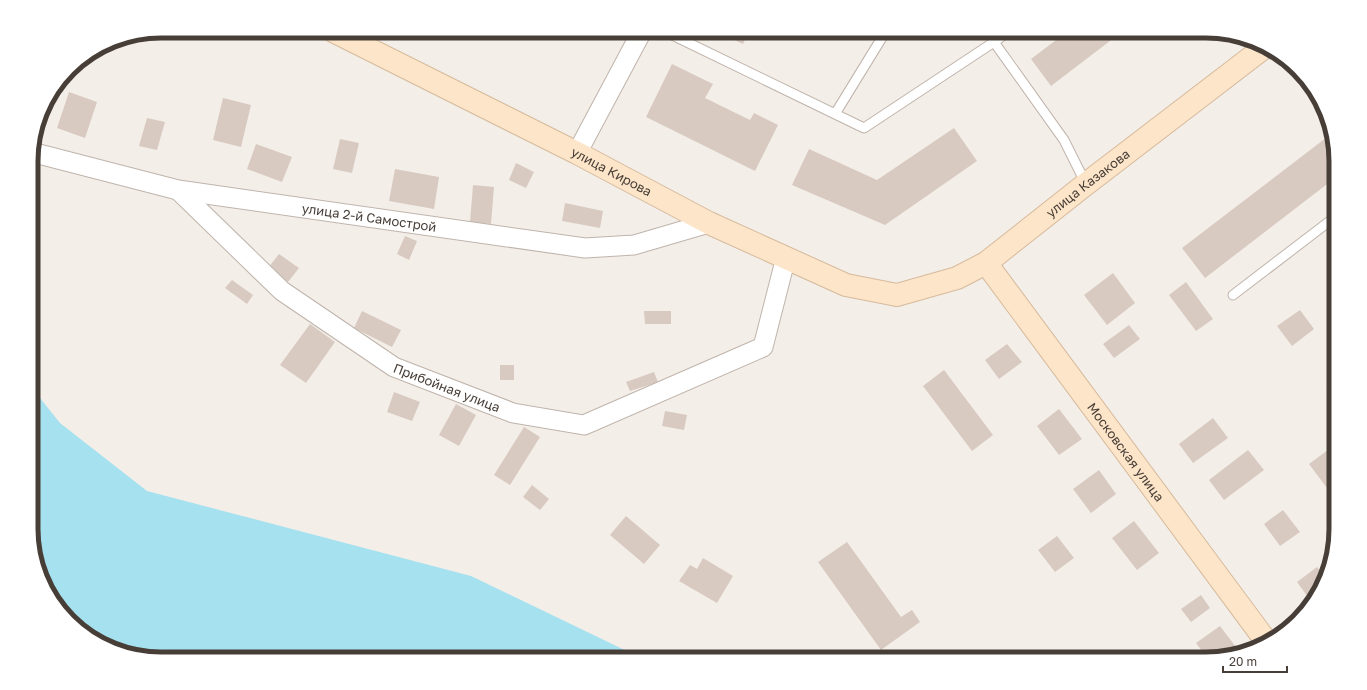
<svg xmlns="http://www.w3.org/2000/svg" width="1367" height="690" font-family="'Golos Text',sans-serif">
<style>
.water{fill:#a6e1ef}
.building{fill:#d8cac1}
.lines{fill:none;stroke-linecap:round;stroke-linejoin:round}
.lane-casing{stroke:#bfb4ab;stroke-width:11}
.street-casing{stroke:#bfb4ab;stroke-width:21}
.secondary-casing{stroke:#d6ba9c;stroke-width:24}
.lane{stroke:#fff;stroke-width:9}
.street{stroke:#fff;stroke-width:19}
.secondary{stroke:#fde5c9;stroke-width:22}
.labels{text-anchor:middle;stroke-width:3;stroke-linejoin:round;paint-order:stroke}
.street-label{font-size:13px;fill:#473e37;stroke:#fff}
.rim{fill:none;stroke:#473e37;stroke-width:5}
</style>
<rect width="100%" height="100%" fill="#f4eee9"/>
<path class="water" d="M 32,388 L 60,423 L 147,491 L 471,576 L 635,655 L 639,659 L 161,659 L 104,646 L 58,608 L 32,546 Z"/>
<path class="building" d="M 715,31 L 749,31 L 743,44 Z
M 1068,31 L 1123,31 L 1051,86 L 1031,59 Z
M 672,64 L 713,84 L 705,98 L 750,120 L 754,113 L 778,125 L 755,171 L 646,117 Z
M 69,92 L 97,102 L 85,138 L 57,128 Z
M 223,98 L 251,105 L 241,147 L 213,140 Z
M 147,118 L 165,122 L 157,150 L 139,146 Z
M 954,128 L 977,161 L 885,225 L 792,185 L 809,149 L 877,180 Z
M 1331,134 L 1335,144 L 1335,178 L 1205,278 L 1182,248 Z
M 340,139 L 359,143 L 352,173 L 333,169 Z
M 256,144 L 292,157 L 282,182 L 247,169 Z
M 516,163 L 534,172 L 526,188 L 509,180 Z
M 395,169 L 439,177 L 434,209 L 389,201 Z
M 473,185 L 494,187 L 491,224 L 470,222 Z
M 565,203 L 603,211 L 600,228 L 562,221 Z
M 405,236 L 417,241 L 409,260 L 397,254 Z
M 279,254 L 299,268 L 288,282 L 268,268 Z
M 1113,273 L 1135,303 L 1107,325 L 1084,295 Z
M 232,280 L 253,295 L 247,304 L 225,288 Z
M 1186,282 L 1213,319 L 1196,331 L 1169,295 Z
M 1300,310 L 1314,329 L 1292,346 L 1277,326 Z
M 362,311 L 401,330 L 392,347 L 354,328 Z
M 644,311 L 671,311 L 671,324 L 645,324 Z
M 310,324 L 335,342 L 306,383 L 280,365 Z
M 1129,325 L 1140,339 L 1114,358 L 1103,344 Z
M 1007,344 L 1022,362 L 999,379 L 985,360 Z
M 500,365 L 514,365 L 514,380 L 500,380 Z
M 944,370 L 993,435 L 972,451 L 923,386 Z
M 654,372 L 658,382 L 630,391 L 626,382 Z
M 1336,382 L 1336,403 L 1326,389 Z
M 394,392 L 420,402 L 412,421 L 387,412 Z
M 456,404 L 476,415 L 459,446 L 439,435 Z
M 1059,409 L 1082,439 L 1059,455 L 1037,426 Z
M 665,411 L 687,415 L 684,430 L 662,426 Z
M 1213,418 L 1228,438 L 1193,463 L 1179,444 Z
M 524,427 L 540,437 L 510,485 L 494,475 Z
M 1336,444 L 1336,494 L 1333,496 L 1309,464 Z
M 1248,450 L 1264,470 L 1224,500 L 1209,480 Z
M 1099,470 L 1116,494 L 1091,513 L 1073,489 Z
M 532,485 L 549,499 L 540,510 L 523,497 Z
M 1283,510 L 1300,532 L 1280,546 L 1264,524 Z
M 626,516 L 660,545 L 644,564 L 610,535 Z
M 1134,521 L 1159,553 L 1137,570 L 1112,538 Z
M 1057,536 L 1074,558 L 1055,572 L 1038,550 Z
M 847,542 L 901,617 L 912,610 L 920,622 L 881,650 L 818,562 Z
M 703,558 L 733,576 L 717,603 L 679,581 L 690,565 L 697,569 Z
M 1317,567 L 1325,577 L 1323,586 L 1310,600 L 1297,582 Z
M 1201,595 L 1210,608 L 1191,622 L 1181,609 Z
M 1220,626 L 1239,651 L 1214,659 L 1208,659 L 1196,643 Z"/>
<g class="lines">
<defs>
<path id="lane" d="M 664,31 L 864,128 L 994,42 L 1064,140 L 1086,184
M 994,42 L 1009,31
M 835,114 L 886,31
M 1233,295 L 1335,217"/>
<g id="street">
<path id="s1" d="M 31,152 L 178,190 L 585,248 L 634,245 L 709,223"/>
<path d="M 577,153 L 642,31"/>
<path id="s2" d="M 178,190 L 282,291 L 394,367 L 513,413 L 584,425 L 763,347 L 786,257"/>
</g>
<g id="secondary">
<path id="s3" d="M 333,31 L 577,153 L 709,223 L 846,285 L 897,295 L 957,278 L 986,263 L 1086,184 L 1266,46"/>
<path id="s4" d="M 986,263 L 1266,641"/>
</g>
</defs>
<use href="#lane" class="lane-casing"/>
<use href="#street" class="street-casing"/>
<use href="#secondary" class="secondary-casing"/>
<use href="#lane" class="lane"/>
<use href="#street" class="street"/>
<use href="#secondary" class="secondary"/>
</g>
<g class="labels">
<g class="street-label">
<text dy="5" stroke="none"><textPath href="#s3" startOffset="312">улица Кирова</textPath></text>
<text dy="5" stroke="none"><textPath href="#s3" startOffset="849">улица Казакова</textPath></text>
<text dy="5" stroke="none"><textPath href="#s1" startOffset="345">улица 2-й Самострой</textPath></text>
<text dy="5" stroke="none"><textPath href="#s2" startOffset="337">Прибойная улица</textPath></text>
<text dy="5" stroke="none"><textPath href="#s4" startOffset="235">Московская улица</textPath></text>
</g>
</g>
<path d="M0 0H1367V690H0ZM161 38H1206A123 123 0 0 1 1329 161V529A123 123 0 0 1 1206 652H161A123 123 0 0 1 38 529V161A123 123 0 0 1 161 38Z" fill="#fff" fill-rule="evenodd"/>
<path class="rim" d="M161 38H1206A123 123 0 0 1 1329 161V529A123 123 0 0 1 1206 652H161A123 123 0 0 1 38 529V161A123 123 0 0 1 161 38Z"/>
<path d="M1223 666v6h64v-6" fill="none" stroke="#473e37" stroke-width="2"/>
<text x="1229" y="666" font-size="12" fill="#473e37" stroke="#ffffff" stroke-width="3" paint-order="stroke">20 m</text>
</svg>
